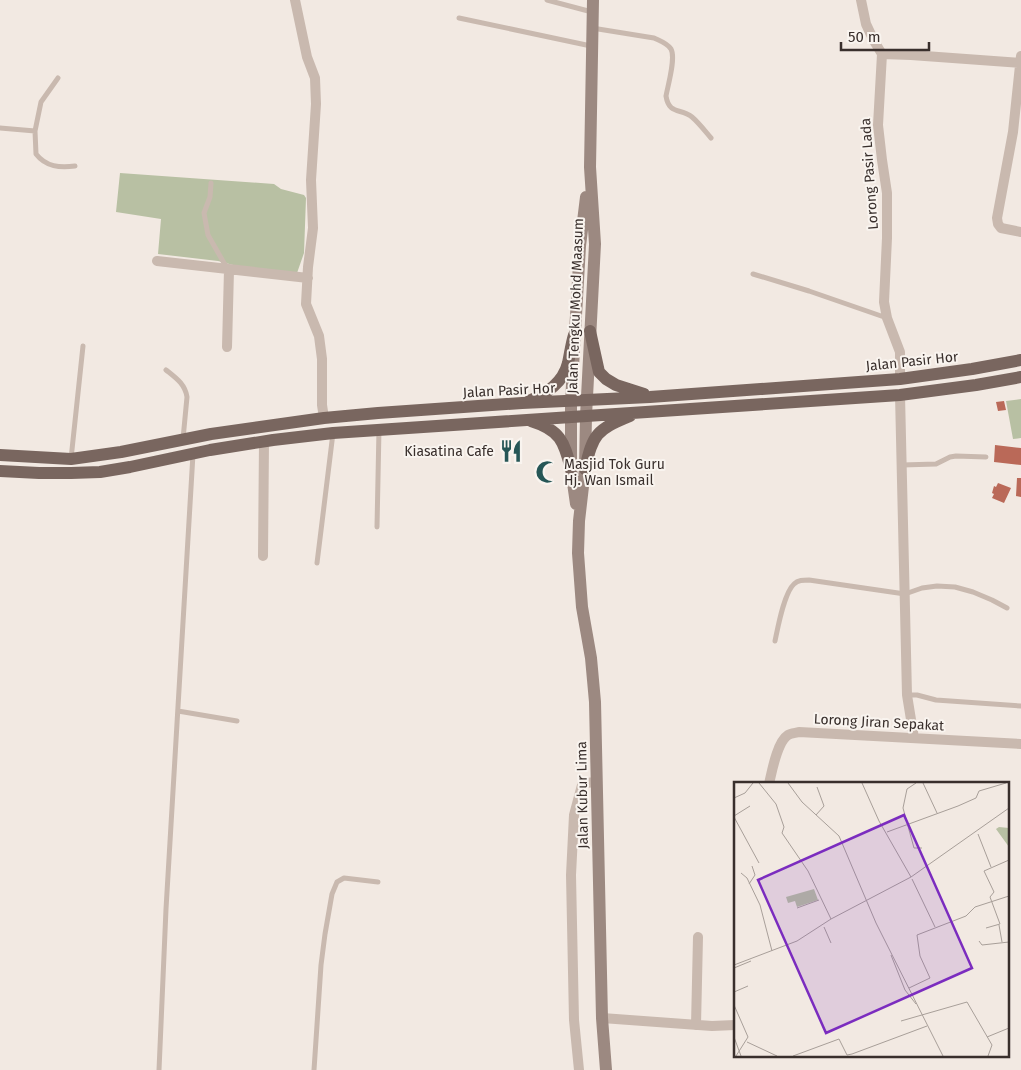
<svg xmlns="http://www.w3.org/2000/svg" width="1021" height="1070" font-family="'Fira Sans',sans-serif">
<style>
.green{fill:#b8c0a3}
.building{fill:#ba6958}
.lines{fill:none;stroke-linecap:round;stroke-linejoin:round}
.lane{stroke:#c9b9af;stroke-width:5}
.street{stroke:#c9b9af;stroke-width:10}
.secondary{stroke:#9c8981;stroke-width:12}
.primary{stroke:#79665f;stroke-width:12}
.labels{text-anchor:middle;stroke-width:4;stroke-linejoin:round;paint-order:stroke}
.street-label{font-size:14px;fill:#392f2c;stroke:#f9f4ef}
.poi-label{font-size:14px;fill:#392f2c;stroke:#f9f4ef;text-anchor:end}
.inset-road{fill:none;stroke:#a89f99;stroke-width:1}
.view{fill:#7b2cbf;fill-opacity:0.15;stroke:#7b2cbf;stroke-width:2.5}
.inset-edge{fill:none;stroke:#392f2c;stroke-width:2.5}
</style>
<rect width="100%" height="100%" fill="#f2e9e2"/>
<path class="green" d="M 120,173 L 274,184 L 281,189 L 304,195 L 306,198 L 304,253 L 297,273 L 248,269 L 218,261 L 158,254 L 161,219 L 116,212 Z
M 1021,399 L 1021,438 L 1013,439 L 1006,401 Z"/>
<path class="building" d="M 1004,401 L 1006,410 L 998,411 L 996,402 Z
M 995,445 L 1021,448 L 1021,465 L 994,462 Z
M 1017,478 L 1021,478 L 1021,497 L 1016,496 Z
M 998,483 L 1011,488 L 1004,503 L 992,498 L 994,494 L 992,493 L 994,486 L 996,487 Z"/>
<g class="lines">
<path class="lane" d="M 547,0 L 592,12
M 459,18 L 591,46
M 592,28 L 654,38 C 660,41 667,43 671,49 C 676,58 668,85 666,96 C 669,115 681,108 692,117 C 699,123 705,131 711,138
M 0,128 L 35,131 L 41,102 L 58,78
M 35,131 L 36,154 C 46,167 60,168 75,166
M 211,183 L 210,197 L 204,213 L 208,235 L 224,263 L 228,268
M 753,274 L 809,291 L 887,318
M 166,370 C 176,378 185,384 187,397 L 183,439
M 71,459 L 83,346
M 902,465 L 936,464 L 950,457 L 956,456 L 986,457
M 377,527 L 379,429
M 317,563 L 333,433
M 775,641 C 778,627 784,593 794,584 C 798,580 803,580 809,580 L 905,594 L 922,588 L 937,586 L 955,587 L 973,592 L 992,600 L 1007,608
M 907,695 L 917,695 L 936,700 L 1021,706
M 178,711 L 237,721
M 159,1070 L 166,909 L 193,454
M 314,1070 L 321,965 L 325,934 L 332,894 L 337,882 L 344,878 L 378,882"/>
<path class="street" d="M 295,0 L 307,57 L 315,78 L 316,104 L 311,180 L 313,228 L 308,267 L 306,304 L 319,336 L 322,359 L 322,405 L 324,418
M 861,0 L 866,24 L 874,41 L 882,54 L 878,125 L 882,160 L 887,193 L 887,238 L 884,302 L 887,318 L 900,352 L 900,379
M 882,54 L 911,55 L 1021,63
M 1021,56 L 1013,132 L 997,218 L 998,224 L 1001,228 L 1021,232
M 157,261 L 308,278
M 227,347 L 229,270
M 900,395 L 907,695 L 914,738
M 263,556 L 264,442
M 769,784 C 772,771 777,742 788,735 C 791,733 796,733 799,732 L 1021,744
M 602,1018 L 712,1026 L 735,1025
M 696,1025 L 698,937
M 579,1070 L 574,1020 L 571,875 L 574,815 L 582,785 L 585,783 L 597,782"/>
<path class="secondary" d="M 593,0 L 590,167 L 595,244 L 586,416 L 585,469 L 579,521 L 578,553 L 582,607 L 591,658 L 595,702 L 602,1018 L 606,1070
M 576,504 L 571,469 L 571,402 L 580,246 L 586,197"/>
<path class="primary" d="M 590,331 L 599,372 L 606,379 L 616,385 L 644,394
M 529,401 C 547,393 563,383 568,363 C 570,354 571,345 574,335
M 531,421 C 560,430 564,441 571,469
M 0,455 L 71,459 L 121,452 L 211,434 L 324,418 L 378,413 L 522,403 L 650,397 L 900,379 L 972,369 L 1021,360
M 585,469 C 593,434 596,430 630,416
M 0,471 L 39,473 L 71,473 L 100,472 L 130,467 L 210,450 L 273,440 L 333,433 L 900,395 L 976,385 L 1021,377"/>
</g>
<defs>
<symbol id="restaurant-bare" viewBox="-9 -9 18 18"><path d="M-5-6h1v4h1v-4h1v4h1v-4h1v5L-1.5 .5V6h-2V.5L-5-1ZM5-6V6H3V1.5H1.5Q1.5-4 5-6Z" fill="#265656" stroke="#f9f4ef" stroke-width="2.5" paint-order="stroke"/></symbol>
<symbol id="mosque-bare" viewBox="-9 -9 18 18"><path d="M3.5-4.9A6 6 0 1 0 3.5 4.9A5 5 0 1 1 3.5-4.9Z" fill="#265656" stroke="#f9f4ef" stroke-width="2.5" paint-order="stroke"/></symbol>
</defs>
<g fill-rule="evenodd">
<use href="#restaurant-bare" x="495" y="435" width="32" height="32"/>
<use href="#mosque-bare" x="531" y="456" width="32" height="32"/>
</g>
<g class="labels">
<g class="street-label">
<text transform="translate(869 174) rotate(-94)" y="5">Lorong Pasir Lada</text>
<text transform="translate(575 306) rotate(-88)" y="5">Jalan Tengku Mohd Maasum</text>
<text transform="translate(912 361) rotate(-6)" y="5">Jalan Pasir Hor</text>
<text transform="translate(509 390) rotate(-3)" y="5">Jalan Pasir Hor</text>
<text transform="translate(879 722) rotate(3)" y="5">Lorong Jiran Sepakat</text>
<text transform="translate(582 795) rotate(-91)" y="5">Jalan Kubur Lima</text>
</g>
<g class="poi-label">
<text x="494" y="456">Kiasatina Cafe</text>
<text x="564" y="469" text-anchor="start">Masjid Tok Guru<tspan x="564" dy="16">Hj. Wan Ismail</tspan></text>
</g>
</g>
<g transform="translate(734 782)">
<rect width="275" height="275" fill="#f2e9e2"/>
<path d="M 265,45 L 275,46 L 275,65 L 262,47 ZM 80,107 L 84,118 L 63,125 L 61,119 L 54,121 L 52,115 Z" fill="#b8c0a3"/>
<path class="inset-road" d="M 25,1 L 42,22 L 50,45 L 48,51 L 74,89 L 97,137M 54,1 L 68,20 L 105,54 L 142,141 L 209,274M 128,1 L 145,39 L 177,95M 182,1 L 173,7 L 169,26 L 180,66 L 188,66M 189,1 L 203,31M 0,16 L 11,11 L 19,1M 82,33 L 90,24 L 83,5M 0,34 L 16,24M 0,35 L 25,81M 153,50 L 224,24 L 242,16 L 245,9 L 272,1M 244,52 L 257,85M 7,91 L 13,96 L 26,123 L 38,169M 178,97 L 201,145M 15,102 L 21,93 L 18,84M 63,126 L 85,118M 265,143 L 268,160M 90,145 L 97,161M 252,146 L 266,142 L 256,115 L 260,110 L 250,89 L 275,78M 245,159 L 248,163 L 275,160M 157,173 L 171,208 L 182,222M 0,183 L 63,159 L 97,137 L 177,95 L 275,26M 0,186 L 17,179M 175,206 L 196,196 L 186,174 L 183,153 L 232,134 L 241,125 L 275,114M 0,210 L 14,204M 0,223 L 14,255 L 2,274M 167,239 L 233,220 L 258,263 L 254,274M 0,255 L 7,274M 253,255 L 275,246M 13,260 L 43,274M 59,274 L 105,257 L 113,273 L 118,272 L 193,244"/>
<path class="view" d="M 170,33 L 238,186 L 92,251 L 24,98 Z"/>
<rect width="275" height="275" class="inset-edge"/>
</g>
<path d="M841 42v8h88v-8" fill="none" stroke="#392f2c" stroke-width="2.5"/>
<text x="848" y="42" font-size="15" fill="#392f2c" stroke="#f9f4ef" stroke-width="4" paint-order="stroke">50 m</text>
</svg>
